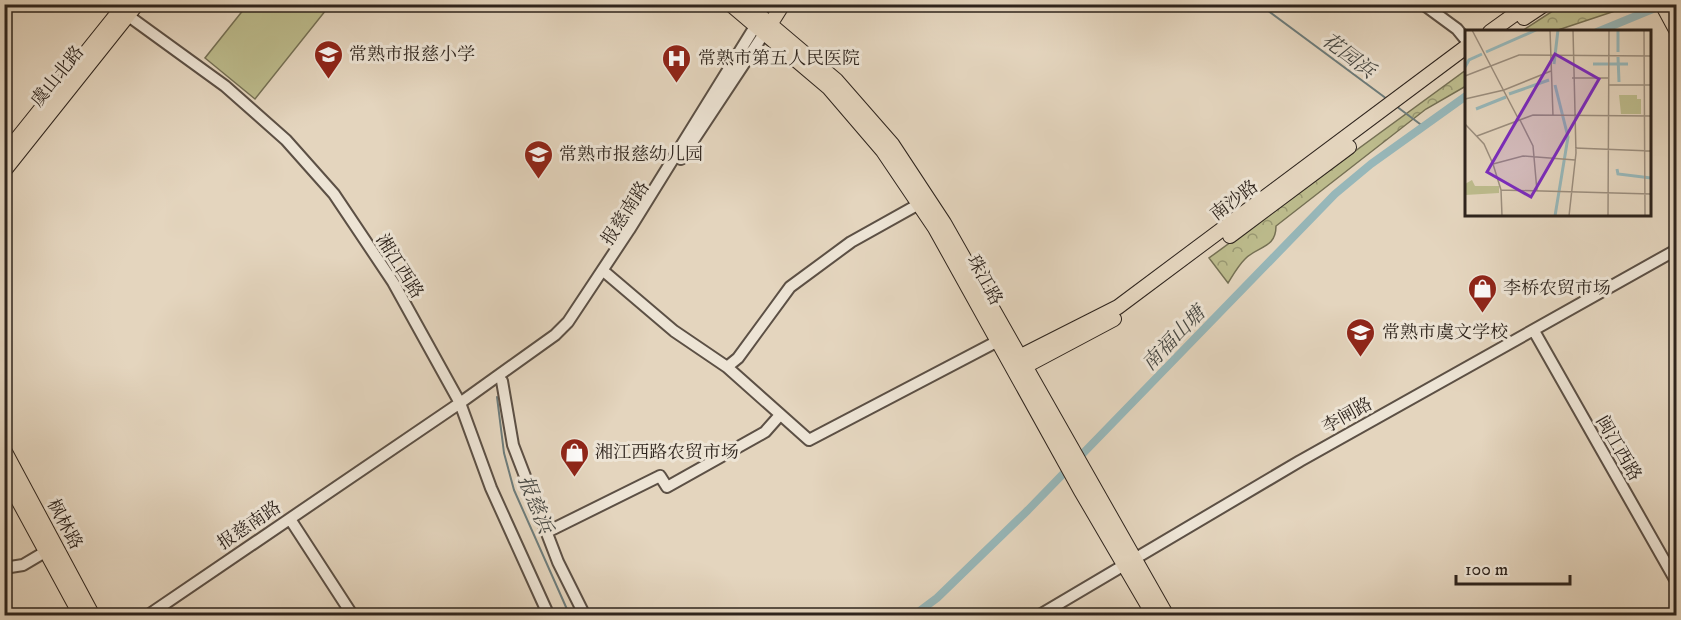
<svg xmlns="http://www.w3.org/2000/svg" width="1681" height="620" font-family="'IM FELL DW Pica','Noto Serif SC',serif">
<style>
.grass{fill:#bcbb8c;stroke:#757054;stroke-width:1.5}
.forest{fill:url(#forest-crowns);stroke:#757054;stroke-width:1.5}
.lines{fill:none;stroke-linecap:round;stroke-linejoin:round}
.stream{stroke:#6d7c7b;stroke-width:2}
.canal{stroke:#97b7b9;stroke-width:8}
.minor-casing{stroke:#5c5045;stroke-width:14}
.major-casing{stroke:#2e241d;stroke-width:16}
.minor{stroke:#ede4d5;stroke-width:10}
.major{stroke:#e4d5be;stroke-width:14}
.labels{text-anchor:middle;stroke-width:6;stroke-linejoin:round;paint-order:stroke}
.poi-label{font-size:18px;fill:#2e241d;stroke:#ede4d5;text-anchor:start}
.street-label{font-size:18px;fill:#2e241d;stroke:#ede4d5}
.water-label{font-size:20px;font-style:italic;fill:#484944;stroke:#ede4d5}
.inset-river{fill:none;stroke:#97b7b9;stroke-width:3}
.inset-road{fill:none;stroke:#9b8e7e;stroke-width:1.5}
.view{fill:#7b2cbf;fill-opacity:0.15;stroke:#7b2cbf;stroke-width:3}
.inset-edge{fill:none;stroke:#2e241d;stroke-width:3}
</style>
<defs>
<pattern id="forest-crowns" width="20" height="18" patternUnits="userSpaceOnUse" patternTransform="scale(1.5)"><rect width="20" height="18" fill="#bcbb8c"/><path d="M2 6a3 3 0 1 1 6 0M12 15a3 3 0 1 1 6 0" fill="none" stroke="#999872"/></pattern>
</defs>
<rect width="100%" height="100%" fill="#e4d5be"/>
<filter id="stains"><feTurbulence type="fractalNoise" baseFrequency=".00333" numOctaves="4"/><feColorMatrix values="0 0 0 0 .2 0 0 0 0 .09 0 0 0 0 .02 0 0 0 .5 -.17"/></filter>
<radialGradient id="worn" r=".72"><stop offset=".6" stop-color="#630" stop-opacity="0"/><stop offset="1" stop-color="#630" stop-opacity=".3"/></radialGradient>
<path class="grass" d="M 248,4 L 330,5 L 255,99 L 205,58 Z"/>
<path class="forest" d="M 1562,5 L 1562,4 L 1633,5 L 1555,31 L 1522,31 Z
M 1466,70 L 1466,86 L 1426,109 L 1276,226 C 1276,249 1257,246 1245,259 C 1238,266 1233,275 1228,283 L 1209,258 Z"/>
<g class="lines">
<path class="stream" d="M 1259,4 L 1387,99
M 1396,106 L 1424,127
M 497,397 L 504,453 L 514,490 L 570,616"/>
<path class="canal" d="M 1597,32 L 1665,4
M 913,616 L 937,598 L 1028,510 L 1335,194 L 1371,164 L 1466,96"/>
<defs>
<path id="minor" d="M 112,4 L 225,86 L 286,140 L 334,194 L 393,282 L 460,403 L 491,488 L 549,616
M 1423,4 L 1457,29 L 1466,40
M 681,159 L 765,32
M 607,274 L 674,331 L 727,367 L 809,440 L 998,341
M 1534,331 L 1676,581
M 727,367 L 738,358 L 790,287 L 851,242 L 919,204
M 502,381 L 513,445 L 558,562 L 585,616
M 290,519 L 353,616
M 547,532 L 660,476 L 667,487 L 765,432 L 780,415
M 4,568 L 23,565 L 50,549
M 147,616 L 460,403 L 555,335 L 568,322 L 629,230 L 756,25
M 1038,616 L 1300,461 L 1676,250"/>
<path id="major" d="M 730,4 L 829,88 L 883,151 L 935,228 L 1081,491 L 1154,616
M 746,4 L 836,80 L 892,144 L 944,223 L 1167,616
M 1662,4 L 1676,30
M 1524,18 L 1545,4
M 766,31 L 783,4
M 1490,32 L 1529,4
M 4,155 L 125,4
M 4,171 L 137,4
M 1230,236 L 1349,147
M 1015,359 L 1118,307 L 1466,47
M 1020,369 L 1114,319
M 4,450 L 93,616
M 4,474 L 81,616"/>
</defs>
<use href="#minor" class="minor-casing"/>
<use href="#major" class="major-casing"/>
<use href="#minor" class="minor"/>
<use href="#major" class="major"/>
</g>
<defs>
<symbol id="school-pin" viewBox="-11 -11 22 30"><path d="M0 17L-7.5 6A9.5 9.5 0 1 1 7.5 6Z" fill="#8f2418" stroke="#ede4d5"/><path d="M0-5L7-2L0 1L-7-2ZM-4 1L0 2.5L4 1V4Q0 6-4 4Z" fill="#fff"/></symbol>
<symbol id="hospital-pin" viewBox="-11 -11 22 30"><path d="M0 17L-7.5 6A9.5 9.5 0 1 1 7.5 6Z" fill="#8f2418" stroke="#ede4d5"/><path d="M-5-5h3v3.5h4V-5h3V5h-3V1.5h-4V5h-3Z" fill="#fff"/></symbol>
<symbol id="shop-pin" viewBox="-11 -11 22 30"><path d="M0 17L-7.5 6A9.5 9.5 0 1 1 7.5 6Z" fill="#8f2418" stroke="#ede4d5"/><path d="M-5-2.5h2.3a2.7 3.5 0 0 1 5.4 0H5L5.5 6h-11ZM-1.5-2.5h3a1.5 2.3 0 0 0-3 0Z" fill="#fff"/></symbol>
</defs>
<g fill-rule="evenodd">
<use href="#school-pin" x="312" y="38" width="33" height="45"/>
<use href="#hospital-pin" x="660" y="42" width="33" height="45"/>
<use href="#school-pin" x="522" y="138" width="33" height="45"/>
<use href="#shop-pin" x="1466" y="272" width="33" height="45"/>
<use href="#school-pin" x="1344" y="316" width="33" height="45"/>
<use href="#shop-pin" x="558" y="436" width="33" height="45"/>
</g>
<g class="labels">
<g class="poi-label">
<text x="349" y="60">常熟市报慈小学</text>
<text x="698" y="64">常熟市第五人民医院</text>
<text x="559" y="160">常熟市报慈幼儿园</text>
<text x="1503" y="294">李桥农贸市场</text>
<text x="1382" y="338">常熟市虞文学校</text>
<text x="595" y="458">湘江西路农贸市场</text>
</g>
<g class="street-label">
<text transform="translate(57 76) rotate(-51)" y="6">虞山北路</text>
<text transform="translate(1234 200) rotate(-37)" y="6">南沙路</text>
<text transform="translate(625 213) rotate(-57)" y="6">报慈南路</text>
<text transform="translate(400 266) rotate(58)" y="6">湘江西路</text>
<text transform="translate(985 280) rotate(61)" y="6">珠江路</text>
<text transform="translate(1347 415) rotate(-29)" y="6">李闸路</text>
<text transform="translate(1619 448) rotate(60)" y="6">闽江西路</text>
<text transform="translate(65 524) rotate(62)" y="6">枫林路</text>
<text transform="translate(249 525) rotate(-34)" y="6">报慈南路</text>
</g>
<g class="water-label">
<text transform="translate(1349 55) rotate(37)" y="7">花园浜</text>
<text transform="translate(1173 338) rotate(-46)" y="7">南福山塘</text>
<text transform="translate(536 504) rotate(68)" y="7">报慈浜</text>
</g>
</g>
<g transform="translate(1465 30)">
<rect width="186" height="186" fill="#e4d5be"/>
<path d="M 154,65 L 172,65 L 172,69 L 176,69 L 176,84 L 156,84 Z" fill="#bcbb8c"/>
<path d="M 7,150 L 10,156 L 34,156 L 34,163 L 0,165 L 0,154 Z" fill="#bcbb8c"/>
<path class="inset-river" d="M 153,0 L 153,22M 21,22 L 71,0M 153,27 L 154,52M 89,34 L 93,0M 128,34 L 163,34M 0,37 L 4,30 L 17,24M 90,55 L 103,107 L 90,186M 44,64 L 84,50M 11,79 L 41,67M 152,139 L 153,144 L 186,148"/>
<path class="inset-road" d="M 7,0 L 54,90M 85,0 L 88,86M 179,0 L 180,186M 0,46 L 54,25 L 186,26M 107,48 L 144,48M 144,55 L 186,55M 0,69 L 39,60 L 86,41M 55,90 L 68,116 L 72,161M 0,94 L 19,114 L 28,134 L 36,160 L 37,186M 12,106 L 68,85 L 186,86M 110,118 L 186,121M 28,134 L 58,126 L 110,130M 36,160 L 186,164M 104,186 L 111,123 L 108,0M 143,186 L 144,0"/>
<path class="view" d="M 90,24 L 134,49 L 66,167 L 22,142 Z"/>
<rect width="186" height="186" class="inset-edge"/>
</g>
<rect width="1681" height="620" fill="none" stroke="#e4d5be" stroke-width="24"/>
<rect x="6" y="6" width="1669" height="608" fill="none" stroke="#2e241d" stroke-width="3"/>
<rect x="12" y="12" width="1657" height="596" fill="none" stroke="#2e241d" stroke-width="1.5"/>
<path d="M1456 575v9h114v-9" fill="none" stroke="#2e241d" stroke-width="3"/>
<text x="1465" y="575" font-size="18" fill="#2e241d" stroke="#ede4d5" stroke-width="4.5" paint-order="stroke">100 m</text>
<rect width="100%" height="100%" filter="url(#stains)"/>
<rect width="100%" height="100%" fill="url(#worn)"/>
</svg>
